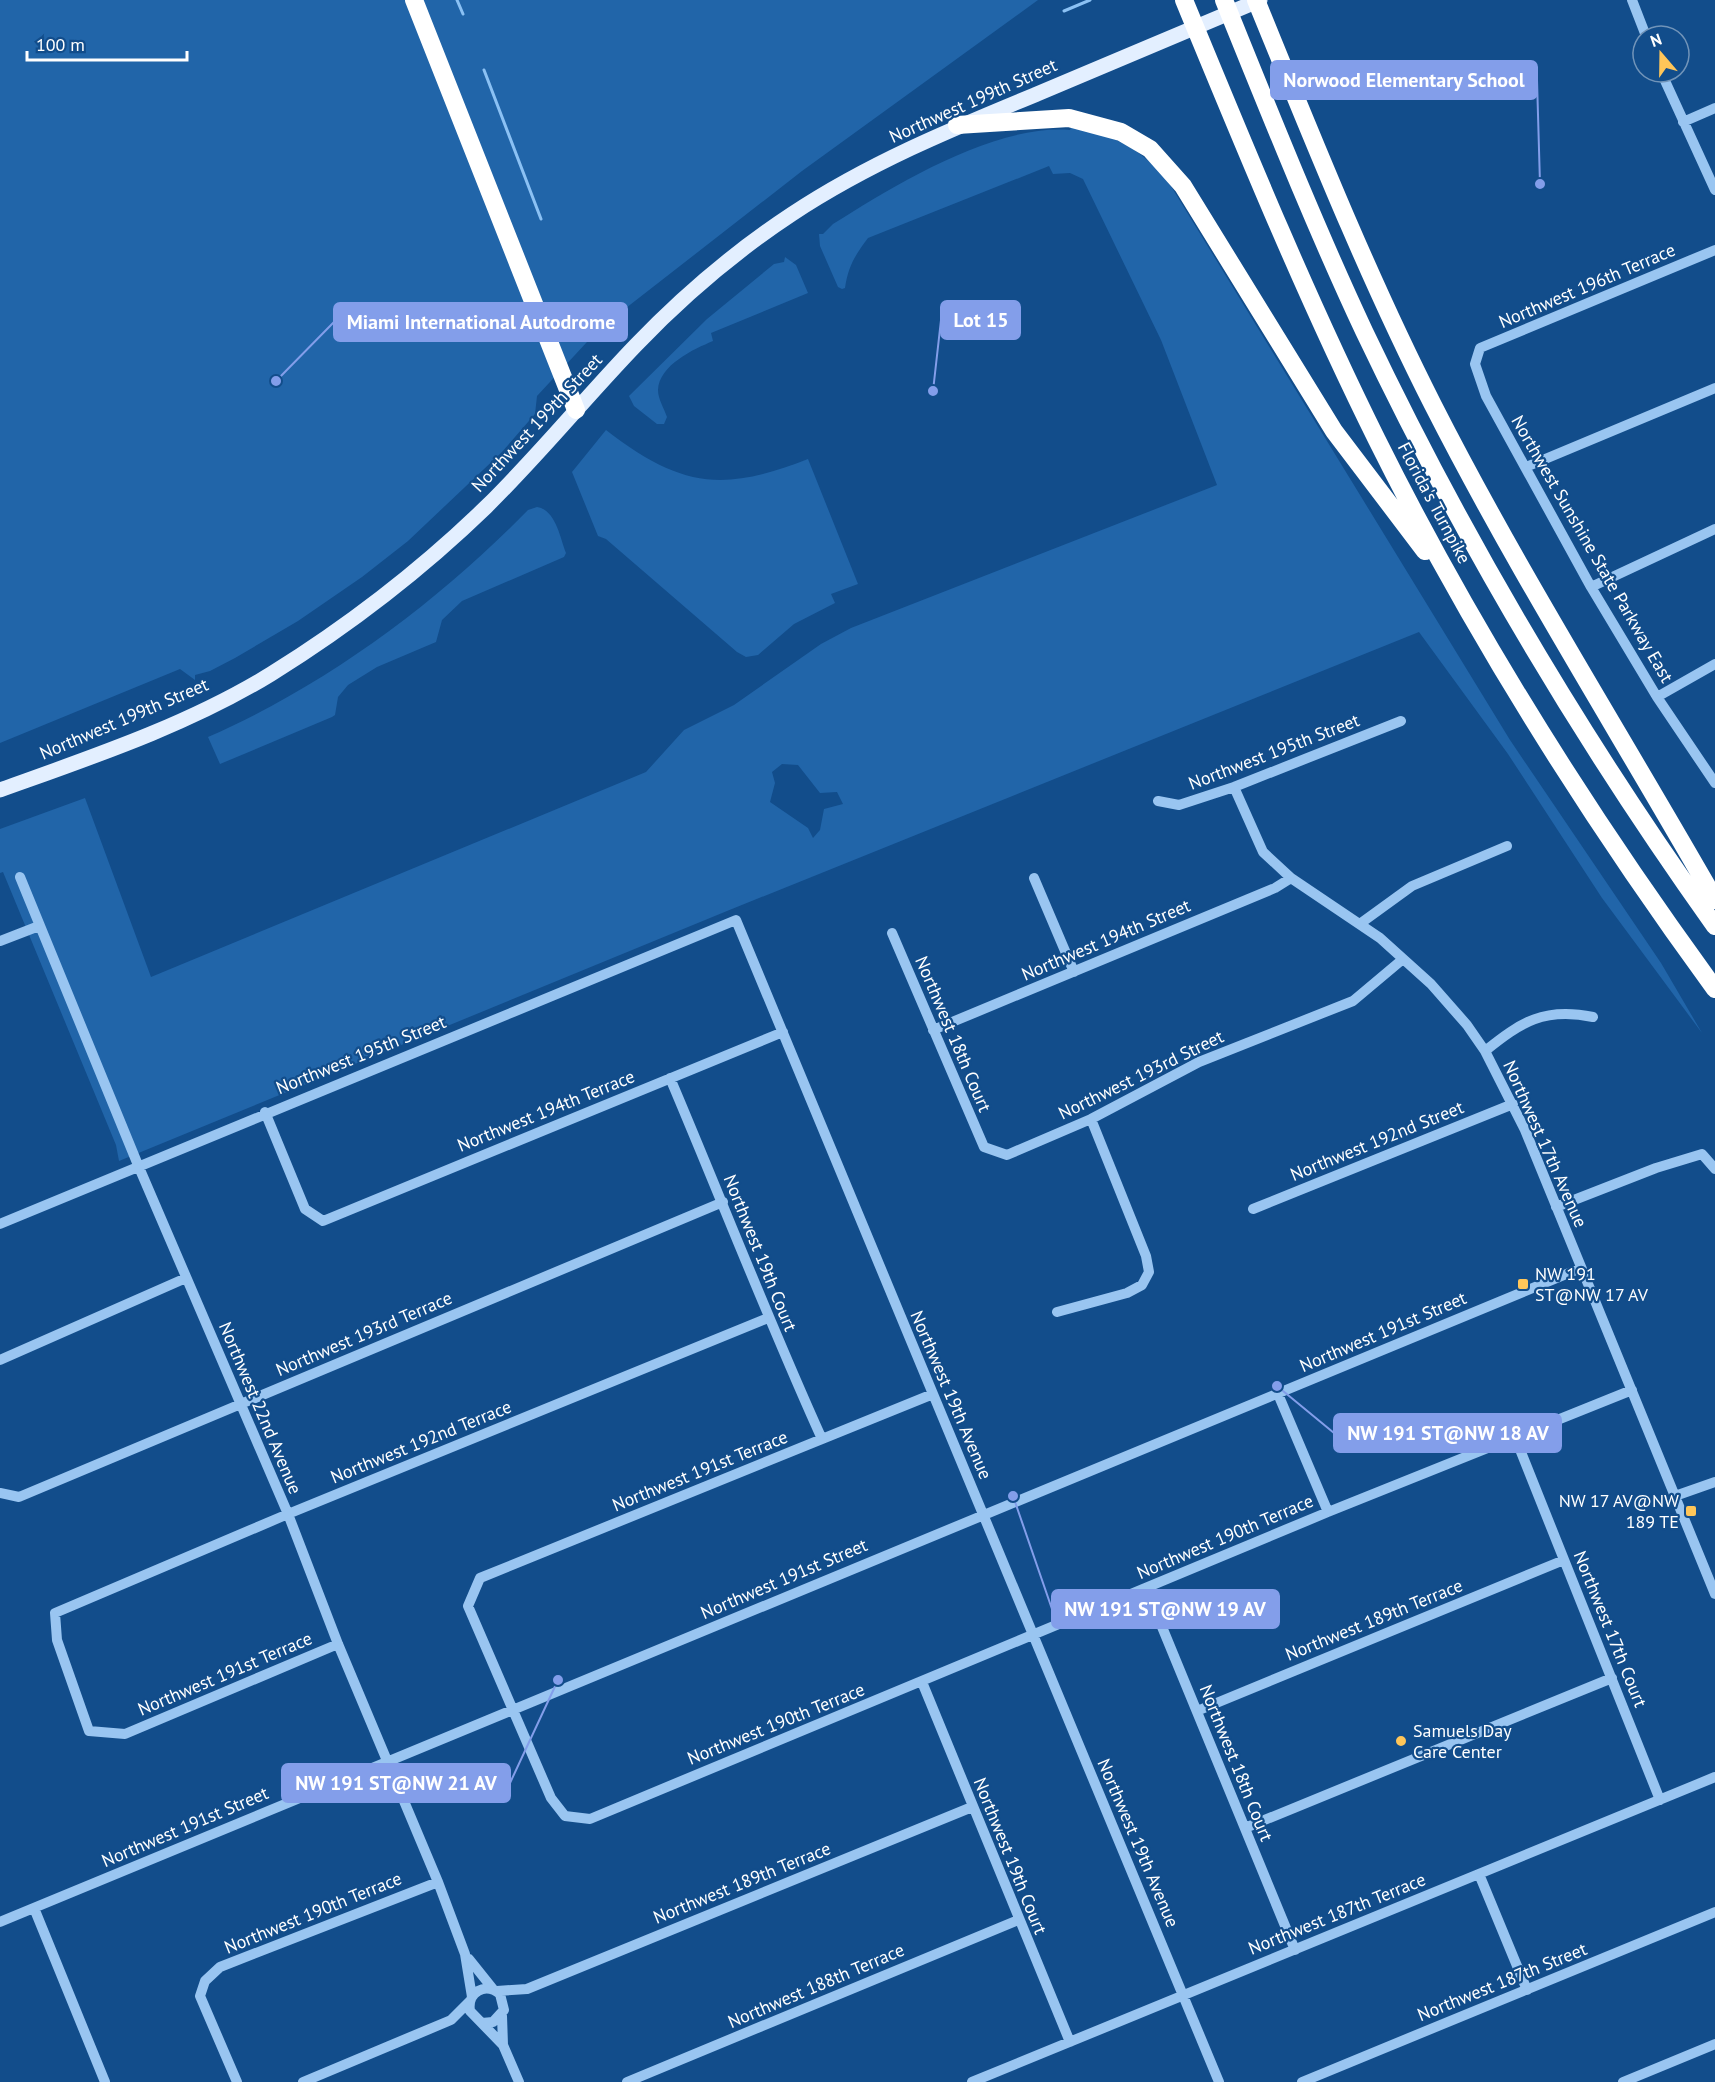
<svg xmlns="http://www.w3.org/2000/svg" width="1715" height="2082" font-family="'PT Sans',sans-serif">
<style>
.green{fill:#2165a9;fill-rule:evenodd}
.lines{fill:none;stroke-linecap:round;stroke-linejoin:round}
.stream{stroke:#8bc1f4;stroke-width:3}
.minor{stroke:#99c5f1;stroke-width:10}
.major{stroke:#e3efff;stroke-width:15}
.highway{stroke:#fff;stroke-width:18}
.poi-dot{fill:#ffc659;stroke:#124d8b;stroke-width:2}
.labels{text-anchor:middle;stroke-width:4.5;stroke-linejoin:round;paint-order:stroke}
.street-label{font-size:18px;fill:#fff;stroke:#124d8b}
.poi-label{font-size:18px;fill:#fff;stroke:#124d8b;text-anchor:start}
.leader{fill:none;stroke:#839eea;stroke-width:2}
.callout-dot{fill:#839eea;stroke:#124d8b;stroke-width:2}
.callout{fill:#839eea;stroke:#839eea;stroke-width:2}
.callout-label{font-size:20px;text-anchor:middle;font-weight:bold;fill:#fff}
</style>
<rect width="100%" height="100%" fill="#124d8b"/>
<path class="green" d="M 0,0 L 1038,0 L 802,171 L 599,329 L 537,396 L 535,414 L 502,452 L 408,541 L 362,577 L 298,621 L 235,658 L 210,671 L 195,675 L 195,680 L 180,669 L 0,743 Z
M 1072,125 C 1117,139 1133,143 1166,178 L 1510,740 L 1661,963 L 1702,1033 L 1602,898 L 1508,754 L 1419,632 L 727,911 L 119,1161 L 116,1145 L 3,872 L 0,873 L 0,829 L 85,798 L 151,977 L 646,772 L 684,730 L 734,705 L 821,644 L 851,628 L 1217,485 L 1161,340 L 1083,179 L 1070,173 L 1053,174 L 1049,166 L 868,238 C 855,255 848,267 845,288 L 842,289 L 838,287 L 820,246 L 819,234 L 823,234 L 833,224 C 896,184 995,124 1070,130 ZM 782,764 L 798,765 L 820,793 L 837,792 L 843,804 L 824,809 L 820,830 L 813,838 L 808,828 L 770,802 L 775,783 L 772,772 Z
M 785,257 L 796,265 L 808,293 L 711,333 L 713,341 C 694,349 659,365 658,390 C 658,399 664,408 667,417 L 664,424 L 657,424 L 634,406 L 629,396 L 707,319 L 774,264 L 784,262 Z
M 606,430 C 680,487 722,493 808,459 L 858,584 L 831,594 L 835,603 L 794,624 L 758,655 L 746,657 L 737,652 L 606,539 L 598,536 L 572,472 Z
M 537,507 C 556,510 560,538 566,553 L 564,557 L 462,601 L 442,620 L 436,642 L 377,667 L 348,685 L 338,697 L 335,715 L 332,717 L 220,764 L 208,737 C 327,685 438,602 528,510 Z"/>
<g class="lines">
<path class="stream" d="M 457,0 L 463,14
M 1064,11 L 1090,0
M 484,70 L 541,219"/>
<path class="minor" d="M 1632,0 L 1646,36
M 1661,72 L 1715,190
M 1683,122 L 1715,108
M 1715,250 L 1480,348 L 1475,364 L 1486,396 L 1591,587 L 1657,697 L 1715,783
M 1526,467 L 1715,388
M 1591,587 L 1715,529
M 1657,697 L 1715,664
M 1234,787 L 1263,852 L 1291,878 L 1380,938 L 1431,984 L 1467,1025 L 1485,1051 L 1525,1130 L 1715,1594
M 1158,801 L 1179,805 L 1234,787 L 1401,721
M 20,877 L 138,1165 L 288,1514 L 338,1644 L 438,1882 L 465,1954 L 472,1997
M 1034,878 L 1074,972
M 1361,923 L 1412,886 L 1507,846
M 892,933 L 984,1147 L 1007,1155 L 1091,1119 L 1199,1062 L 1353,1001 L 1403,959
M 0,941 L 39,926
M 933,1030 L 1275,888 L 1291,878
M 1485,1051 C 1521,1022 1544,1007 1593,1017
M 670,1078 C 721,1198 768,1320 822,1439
M 265,1112 L 305,1209 L 323,1221 L 783,1032
M 1556,1207 L 1656,1168 L 1702,1154 L 1715,1169
M 1253,1209 L 1513,1104
M 0,1224 L 736,920 L 1219,2082
M 1057,1312 L 1127,1293 L 1142,1285 L 1149,1272 L 1146,1256 L 1091,1119
M 0,1360 L 186,1278
M 933,1394 L 480,1578 L 468,1606 L 551,1798 L 565,1816 L 590,1819 L 1328,1512 L 1632,1390
M 1278,1394 L 1328,1512
M 1515,1437 L 1660,1800
M 0,1493 L 19,1497 L 723,1202
M 1675,1496 L 1715,1482
M 1146,1588 L 1295,1950
M 338,1644 L 125,1734 L 89,1731 L 57,1640 L 55,1613 L 288,1514 L 768,1318
M 922,1682 L 1070,2042
M 1197,1711 L 1564,1560
M 1245,1828 L 1612,1678
M 1479,1874 L 1527,1990
M 34,1908 L 105,2082
M 0,1922 L 1581,1268
M 469,1959 L 493,1989
M 497,1991 L 527,1989 L 972,1807
M 502,2016 L 503,2045 L 519,2082
M 482,2023 L 493,2022 L 504,2010 L 500,1994 C 485,1982 467,1992 470,2011 L 503,2045
M 237,2082 L 200,1996 L 205,1981 L 220,1967 L 438,1882
M 303,2082 L 451,2020 L 470,2001
M 627,2082 L 1018,1920
M 972,2082 L 1715,1777
M 1302,2082 L 1715,1912
M 1623,2082 L 1715,2044"/>
<path class="major" d="M 0,790 C 92,757 188,725 271,674 C 348,626 421,570 486,507 C 539,455 585,398 636,345 C 682,297 736,251 792,214 C 869,163 952,129 1037,94 C 1111,63 1186,31 1260,0"/>
<path class="highway" d="M 414,0 L 576,410
M 1184,0 C 1245,148 1306,297 1377,440 C 1473,633 1588,815 1715,989
M 1224,0 C 1269,111 1313,222 1364,331 C 1463,539 1581,738 1715,926
M 1256,0 C 1312,137 1366,273 1433,405 C 1519,574 1621,735 1715,900
M 957,125 L 1069,118 L 1121,132 L 1150,149 L 1183,186 L 1334,431 L 1425,551"/>
</g>
<g class="poi-dot">
<rect x="1517" y="1278" width="12" height="12" rx="3"/>
<rect x="1685" y="1505" width="12" height="12" rx="3"/>
<circle cx="1401" cy="1741" r="6"/>
</g>
<g class="labels">
<g class="street-label">
<text transform="translate(973 101) rotate(-24)" y="6">Northwest 199th Street</text>
<text transform="translate(1587 286) rotate(-23)" y="6">Northwest 196th Terrace</text>
<text transform="translate(537 423) rotate(-47)" y="6">Northwest 199th Street</text>
<text transform="translate(1434 503) rotate(62)" y="6">Florida's Turnpike</text>
<text transform="translate(1592 549) rotate(60)" y="6">Northwest Sunshine State Parkway East</text>
<text transform="translate(124 719) rotate(-23)" y="6">Northwest 199th Street</text>
<text transform="translate(1274 752) rotate(-21)" y="6">Northwest 195th Street</text>
<text transform="translate(1106 940) rotate(-23)" y="6">Northwest 194th Street</text>
<text transform="translate(953 1034) rotate(67)" y="6">Northwest 18th Court</text>
<text transform="translate(361 1055) rotate(-22)" y="6">Northwest 195th Street</text>
<text transform="translate(1141 1075) rotate(-26)" y="6">Northwest 193rd Street</text>
<text transform="translate(546 1111) rotate(-22)" y="6">Northwest 194th Terrace</text>
<text transform="translate(1377 1141) rotate(-22)" y="6">Northwest 192nd Street</text>
<text transform="translate(1545 1144) rotate(66)" y="6">Northwest 17th Avenue</text>
<text transform="translate(760 1253) rotate(68)" y="6">Northwest 19th Court</text>
<text transform="translate(1383 1332) rotate(-23)" y="6">Northwest 191st Street</text>
<text transform="translate(364 1334) rotate(-23)" y="6">Northwest 193rd Terrace</text>
<text transform="translate(951 1395) rotate(67)" y="6">Northwest 19th Avenue</text>
<text transform="translate(260 1408) rotate(67)" y="6">Northwest 22nd Avenue</text>
<text transform="translate(421 1442) rotate(-22)" y="6">Northwest 192nd Terrace</text>
<text transform="translate(700 1471) rotate(-22)" y="6">Northwest 191st Terrace</text>
<text transform="translate(1225 1537) rotate(-23)" y="6">Northwest 190th Terrace</text>
<text transform="translate(784 1579) rotate(-23)" y="6">Northwest 191st Street</text>
<text transform="translate(1374 1620) rotate(-22)" y="6">Northwest 189th Terrace</text>
<text transform="translate(1610 1629) rotate(68)" y="6">Northwest 17th Court</text>
<text transform="translate(225 1674) rotate(-23)" y="6">Northwest 191st Terrace</text>
<text transform="translate(776 1724) rotate(-22)" y="6">Northwest 190th Terrace</text>
<text transform="translate(1236 1763) rotate(68)" y="6">Northwest 18th Court</text>
<text transform="translate(185 1827) rotate(-23)" y="6">Northwest 191st Street</text>
<text transform="translate(1138 1843) rotate(67)" y="6">Northwest 19th Avenue</text>
<text transform="translate(1010 1856) rotate(68)" y="6">Northwest 19th Court</text>
<text transform="translate(742 1883) rotate(-22)" y="6">Northwest 189th Terrace</text>
<text transform="translate(313 1913) rotate(-22)" y="6">Northwest 190th Terrace</text>
<text transform="translate(1337 1914) rotate(-22)" y="6">Northwest 187th Terrace</text>
<text transform="translate(1502 1982) rotate(-22)" y="6">Northwest 187th Street</text>
<text transform="translate(816 1986) rotate(-23)" y="6">Northwest 188th Terrace</text>
</g>
<g class="poi-label">
<text x="1535" y="1280">NW 191<tspan x="1535" dy="21">ST@NW 17 AV</tspan></text>
<text x="1679" y="1507" text-anchor="end">NW 17 AV@NW<tspan x="1679" dy="21">189 TE</tspan></text>
<text x="1413" y="1737">Samuels Day<tspan x="1413" dy="21">Care Center</tspan></text>
</g>
</g>
<path class="leader" d="M1540 184L1537 80M933 391L941 320M276 381L334 322M1277 1386L1334 1433M1013 1496L1052 1609M558 1680L510 1783"/>
<g class="callout-dot">
<circle cx="1540" cy="184" r="6"/>
<circle cx="933" cy="391" r="6"/>
<circle cx="276" cy="381" r="6"/>
<circle cx="1277" cy="1386" r="6"/>
<circle cx="1013" cy="1496" r="6"/>
<circle cx="558" cy="1680" r="6"/>
</g>
<g class="callout">
<rect x="1271" y="61" width="266" height="38" rx="6"/>
<rect x="941" y="301" width="79" height="38" rx="6"/>
<rect x="334" y="303" width="293" height="38" rx="6"/>
<rect x="1334" y="1414" width="227" height="38" rx="6"/>
<rect x="1052" y="1590" width="227" height="38" rx="6"/>
<rect x="282" y="1764" width="228" height="38" rx="6"/>
</g>
<g class="callout-label">
<text x="1404" y="87">Norwood Elementary School</text>
<text x="981" y="327">Lot 15</text>
<text x="481" y="329">Miami International Autodrome</text>
<text x="1448" y="1440">NW 191 ST@NW 18 AV</text>
<text x="1165" y="1616">NW 191 ST@NW 19 AV</text>
<text x="396" y="1790">NW 191 ST@NW 21 AV</text>
</g>
<g transform="translate(1661 54) rotate(340)"><circle r="28" fill="#124d8b" stroke="#7194b9" stroke-width="1.5"/>
<path d="M0-4.5L10 22L0 15L-10 22Z" fill="#ffc659"/>
<text y="-9" font-size="16" font-weight="bold" text-anchor="middle" fill="#ffffff">N</text>
</g>
<path d="M27 51v9h160v-9" fill="none" stroke="#ffffff" stroke-width="3"/>
<text x="36" y="51" font-size="18" fill="#ffffff" stroke="#124d8b" stroke-width="4.5" paint-order="stroke">100 m</text>
</svg>
